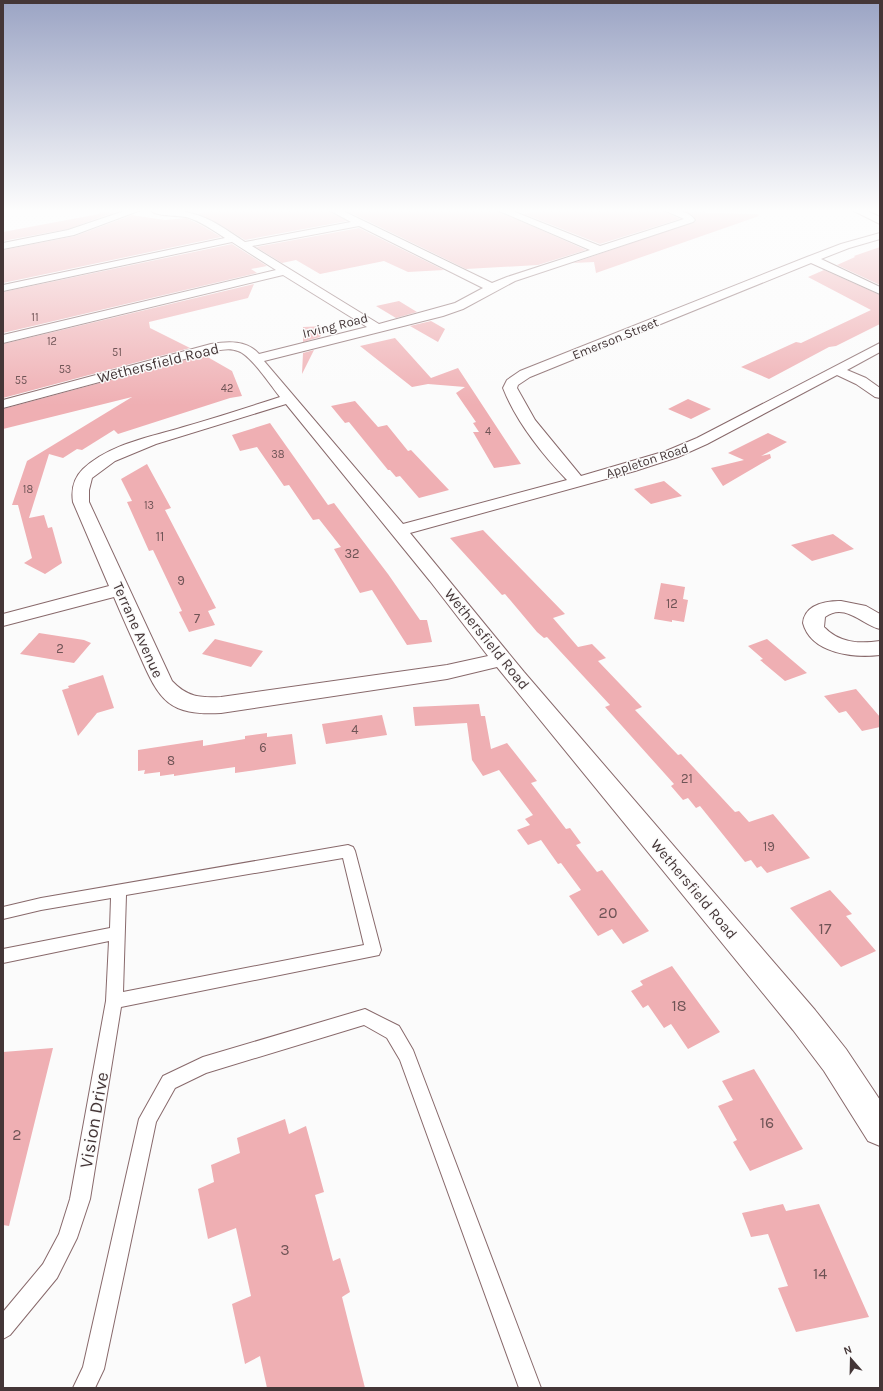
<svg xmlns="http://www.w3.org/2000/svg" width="883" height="1391" font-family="Karla,sans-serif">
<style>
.building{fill:#efafb3}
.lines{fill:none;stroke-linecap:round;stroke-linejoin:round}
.lane-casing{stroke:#88696b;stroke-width:2}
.street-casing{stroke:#88696b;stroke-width:2}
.lane{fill:#fff;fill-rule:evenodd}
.street{fill:#fff;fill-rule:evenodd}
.labels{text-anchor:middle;stroke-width:3;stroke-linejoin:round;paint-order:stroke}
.far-number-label{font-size:11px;fill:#6f5456}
.far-street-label{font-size:13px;fill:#443637;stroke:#fbfbfb}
.number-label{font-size:13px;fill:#6f5456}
.street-label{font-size:15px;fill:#443637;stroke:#fbfbfb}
.near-number-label{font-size:16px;fill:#6f5456}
.near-street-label{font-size:18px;fill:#443637;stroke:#fbfbfb}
</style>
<rect width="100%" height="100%" fill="#fbfbfb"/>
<path class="building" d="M 212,210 L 328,210 L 347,221 L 245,240 L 219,224 L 198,214 Z
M 345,210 L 496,210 L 586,250 L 538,265 L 466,269 Z
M 544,210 L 663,210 L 680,219 L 600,244 L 524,214 Z
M 683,210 L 705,210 L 705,213 L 758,214 L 759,216 L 596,273 L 594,262 L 573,263 L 696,221 L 693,216 Z
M 99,212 L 113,213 L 68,229 L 3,241 L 3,232 L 99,214 Z
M 132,215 L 165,220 L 186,218 L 201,225 L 221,237 L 3,283 L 3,250 L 75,236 Z
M 359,228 L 444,270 L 408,272 L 384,261 L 320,274 L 296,260 L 282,263 L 256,247 Z
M 232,244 L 267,266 L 251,269 L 257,273 L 3,333 L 3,292 Z
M 880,247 L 880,285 L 837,265 L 855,257 L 854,256 Z
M 824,270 L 880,295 L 880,324 L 836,346 L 829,347 L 769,379 L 741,367 L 796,342 L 801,343 L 871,310 L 808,277 Z
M 254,284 L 248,298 L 149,322 L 150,328 L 190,348 L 3,398 L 3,344 Z
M 399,301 L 417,312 L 396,318 L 376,306 Z
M 431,321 L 445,329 L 438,342 L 410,326 Z
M 326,326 L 320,337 L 303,342 L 303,327 Z
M 395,338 L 431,378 L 458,368 L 521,464 L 494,468 L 473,432 L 479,432 L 473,423 L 476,422 L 456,393 L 465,387 L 428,384 L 412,387 L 360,346 Z
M 314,350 L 302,374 L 303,353 Z
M 204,355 L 232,371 L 242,396 L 230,398 L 118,434 L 114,430 L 82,450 L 77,449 L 63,458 L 49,454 L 29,518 L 44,515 L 48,528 L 52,527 L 62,563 L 45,574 L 24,563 L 32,558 L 18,505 L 12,505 L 27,461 L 132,397 L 3,429 L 3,409 Z
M 688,399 L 711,409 L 691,419 L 668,409 Z
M 355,401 L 378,427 L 387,425 L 408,451 L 411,450 L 449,490 L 419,498 L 400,476 L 396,477 L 390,470 L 388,470 L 349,422 L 345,423 L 331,406 Z
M 270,423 L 328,505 L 334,503 L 388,574 L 420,620 L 427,620 L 432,642 L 407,645 L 372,590 L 360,593 L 334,549 L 341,547 L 319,519 L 313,520 L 289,485 L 284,486 L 257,447 L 240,451 L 232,435 Z
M 768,433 L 787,442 L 761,456 L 770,454 L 771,458 L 723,486 L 711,468 L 744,460 L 728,453 Z
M 147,464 L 171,508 L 165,510 L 216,608 L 208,611 L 215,625 L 189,632 L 179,612 L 182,611 L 153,550 L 149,551 L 127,502 L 132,501 L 121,479 Z
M 664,481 L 682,496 L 651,504 L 634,489 Z
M 483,530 L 565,614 L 553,618 L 578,647 L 592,644 L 606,658 L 598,661 L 642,707 L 635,710 L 678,755 L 681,754 L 735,812 L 739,811 L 749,822 L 773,814 L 810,858 L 767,873 L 761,866 L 757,868 L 751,860 L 745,862 L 700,806 L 696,808 L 688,798 L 683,800 L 671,786 L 674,784 L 605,707 L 610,705 L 547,637 L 544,638 L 537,632 L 505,594 L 502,595 L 450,538 Z
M 833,534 L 854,549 L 812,561 L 791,545 Z
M 661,583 L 685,587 L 683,599 L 688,600 L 684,622 L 672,620 L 672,622 L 654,619 Z
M 39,633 L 84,640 L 91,643 L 74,663 L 20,654 Z
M 215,639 L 263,651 L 251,667 L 202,654 Z
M 767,639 L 807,673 L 785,681 L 760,660 L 763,659 L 748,646 Z
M 103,675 L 114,708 L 97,713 L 78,736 L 62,690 L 69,688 L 68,686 Z
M 856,689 L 880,717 L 880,727 L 862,731 L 846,711 L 839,713 L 824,696 Z
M 479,704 L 481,716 L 485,716 L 491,749 L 507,743 L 537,781 L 531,783 L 566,829 L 570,828 L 581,843 L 576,845 L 597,872 L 602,870 L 649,931 L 623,944 L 612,929 L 598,936 L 569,896 L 581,890 L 561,863 L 558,864 L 541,840 L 528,845 L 517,830 L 530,825 L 525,819 L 533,815 L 499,770 L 483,776 L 472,760 L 467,723 L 415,726 L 413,707 Z
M 382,715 L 387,735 L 326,744 L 322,724 Z
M 267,733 L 267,737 L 292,734 L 296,764 L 235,773 L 235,767 L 174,776 L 174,774 L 160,776 L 160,772 L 144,774 L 145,770 L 138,771 L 138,750 L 203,740 L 203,746 L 245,739 L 245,736 Z
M 830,890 L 852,914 L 846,916 L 876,951 L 841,967 L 790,908 Z
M 672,966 L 720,1032 L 688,1049 L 671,1024 L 664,1028 L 648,1005 L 643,1008 L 631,991 L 643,985 L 640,981 Z
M 53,1048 L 9,1226 L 3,1225 L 3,1052 Z
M 754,1069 L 803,1149 L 750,1171 L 733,1142 L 737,1140 L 718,1106 L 733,1100 L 722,1081 Z
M 285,1119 L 289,1134 L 306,1126 L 324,1192 L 315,1195 L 333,1261 L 340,1258 L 350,1292 L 342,1297 L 365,1388 L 267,1388 L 260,1356 L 245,1364 L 232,1304 L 251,1296 L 236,1228 L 208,1239 L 198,1189 L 214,1182 L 211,1165 L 240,1153 L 237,1138 Z
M 783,1204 L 786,1211 L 819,1204 L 869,1317 L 796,1332 L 778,1288 L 788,1286 L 768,1234 L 751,1237 L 742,1213 Z"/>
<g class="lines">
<defs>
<path id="lane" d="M 348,845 L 353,847 L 355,851 L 381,950 L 379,955 L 121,1007 L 90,1199 L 77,1238 L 57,1278 L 10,1335 L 3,1339 L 3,1312 L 43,1264 L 59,1234 L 70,1199 L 106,1001 L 109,941 L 3,963 L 3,949 L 110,928 L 111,898 L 41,910 L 3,919 L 3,907 L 41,898 ZM 343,858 L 364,945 L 123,992 L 126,895 Z
M 365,1009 L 399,1026 L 413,1050 L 541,1388 L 519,1388 L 400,1060 L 387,1038 L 364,1025 L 206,1073 L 175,1088 L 156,1122 L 104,1369 L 95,1388 L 73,1388 L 83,1367 L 139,1119 L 163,1076 L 203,1057 Z"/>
<path id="street" d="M 127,210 L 141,210 L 74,235 L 3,249 L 3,243 L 68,230 Z
M 150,210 C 164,210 177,209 190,213 C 210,217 228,231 245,242 L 351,222 L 329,210 L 341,210 L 492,283 L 507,277 L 590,250 L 497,210 L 510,210 L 600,246 L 684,219 L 664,210 C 676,210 688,210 695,220 L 693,222 L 515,281 L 463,309 L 443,316 L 264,361 L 403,524 L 567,480 C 542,454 516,421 503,388 L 507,380 L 520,371 L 807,257 L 841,244 L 880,233 L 880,239 L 849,248 L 821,259 L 880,287 L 880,294 L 811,263 L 530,377 L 518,385 L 517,388 L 535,420 L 581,476 L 666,451 L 697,438 L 880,343 L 880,352 L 847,370 L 866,378 L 880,388 L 880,398 L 875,397 L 856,384 L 837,375 L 707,444 L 678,457 L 635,471 L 410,533 L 524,672 L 815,1010 L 846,1049 L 880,1100 L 880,1146 L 868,1141 L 824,1071 L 793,1030 L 497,667 L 447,679 L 221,713 C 169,716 159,700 140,656 C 131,636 122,616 114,597 L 3,626 L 3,614 L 109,586 L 73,502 C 71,489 74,478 83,469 C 111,443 152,437 187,426 C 218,417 249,407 280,397 C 271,386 251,355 238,351 C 228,347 216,351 207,353 L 3,408 L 3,400 L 211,344 C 228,341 247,340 259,354 L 367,327 L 283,275 L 3,343 L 3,335 L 276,270 L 232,242 L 3,291 L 3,285 L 225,238 C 213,230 200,221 186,217 C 176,215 157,217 150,210 ZM 359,226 L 483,288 L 455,303 L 379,324 L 252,246 ZM 286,404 L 430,581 L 488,656 L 447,665 L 221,697 C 200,698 187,697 172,681 L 89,502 L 89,490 L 92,478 L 115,461 L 156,444 Z
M 852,210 L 865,210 L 880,217 L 880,224 Z
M 841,601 L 866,606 L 880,614 L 880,629 C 862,625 845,602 825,617 L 824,627 C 839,643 859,644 880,641 L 880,655 C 855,658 811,654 803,623 C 805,604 826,601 841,601 Z"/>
</defs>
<use href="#lane" class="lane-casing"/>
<use href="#street" class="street-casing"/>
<use href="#lane" class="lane"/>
<use href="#street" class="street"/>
</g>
<linearGradient id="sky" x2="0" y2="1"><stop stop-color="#9ba4c4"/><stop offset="0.52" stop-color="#fdfdfd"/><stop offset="1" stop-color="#fdfdfd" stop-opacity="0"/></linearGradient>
<rect width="883" height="405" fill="url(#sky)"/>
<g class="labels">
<g class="far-number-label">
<text x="35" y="321">11</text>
<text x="52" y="345">12</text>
<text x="117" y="356">51</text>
<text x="65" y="373">53</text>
<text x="21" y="384">55</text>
<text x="227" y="392">42</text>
<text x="488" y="435">4</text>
<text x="278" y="458">38</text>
<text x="28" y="493">18</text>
<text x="149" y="509">13</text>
</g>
<g class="far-street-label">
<text transform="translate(335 325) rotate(-14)" y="5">Irving Road</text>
<text transform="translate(615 338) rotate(-22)" y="5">Emerson Street</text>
<text transform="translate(647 460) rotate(-18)" y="5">Appleton Road</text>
</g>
<g class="number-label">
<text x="160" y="541">11</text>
<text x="352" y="558">32</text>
<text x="181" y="585">9</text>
<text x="672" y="608">12</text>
<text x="197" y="623">7</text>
<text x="60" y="653">2</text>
<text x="355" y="734">4</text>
<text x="263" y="752">6</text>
<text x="171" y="765">8</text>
<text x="687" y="783">21</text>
<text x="769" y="851">19</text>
</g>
<g class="street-label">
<text transform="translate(158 363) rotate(-14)" y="5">Wethersfield Road</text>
<text transform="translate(138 630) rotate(66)" y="5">Terrane Avenue</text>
<text transform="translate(487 639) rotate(51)" y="5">Wethersfield Road</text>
<text transform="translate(694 889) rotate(50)" y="5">Wethersfield Road</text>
</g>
<g class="near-number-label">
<text x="608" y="918">20</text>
<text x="825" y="934">17</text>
<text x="679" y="1011">18</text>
<text x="767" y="1128">16</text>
<text x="17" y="1140">2</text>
<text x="285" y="1255">3</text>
<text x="820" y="1279">14</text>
</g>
<g class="near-street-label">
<text transform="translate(94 1120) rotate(-80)" y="6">Vision Drive</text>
</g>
</g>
<rect width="883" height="1391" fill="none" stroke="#443637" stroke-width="8"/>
<g transform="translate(851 1359) rotate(340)" stroke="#fbfbfb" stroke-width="3" paint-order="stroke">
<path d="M0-3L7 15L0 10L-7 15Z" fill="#443637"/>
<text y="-6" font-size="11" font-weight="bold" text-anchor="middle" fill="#443637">N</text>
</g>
</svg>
